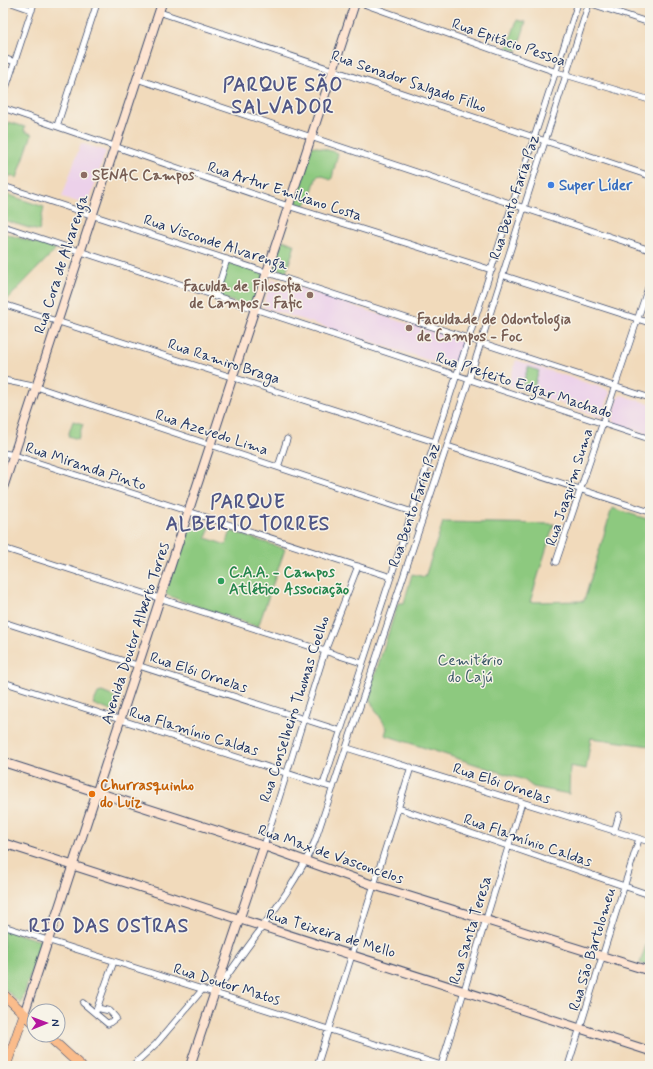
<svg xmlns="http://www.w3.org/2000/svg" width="653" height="1069" font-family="Mynerve,sans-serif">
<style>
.built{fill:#ecd1ea}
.green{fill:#8dc97f;stroke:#547c6e}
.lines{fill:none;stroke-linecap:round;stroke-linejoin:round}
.minor-casing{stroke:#3b496c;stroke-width:7}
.secondary-casing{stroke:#3b496c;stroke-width:10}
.primary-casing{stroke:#3b496c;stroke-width:10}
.trunk-casing{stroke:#3b496c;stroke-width:10}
.minor{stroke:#fff;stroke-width:5.5}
.secondary{stroke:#fde4d1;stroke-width:8}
.primary{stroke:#fabc8b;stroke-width:9}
.trunk{stroke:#fabc8b;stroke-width:9}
.education-dot{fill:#8d6e63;stroke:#f7f3e8;stroke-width:1.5}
.shop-dot{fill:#3f7fe0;stroke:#f7f3e8;stroke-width:1.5}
.leisure-dot{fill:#2e9e5b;stroke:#f7f3e8;stroke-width:1.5}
.food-dot{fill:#e8710a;stroke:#f7f3e8;stroke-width:1.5}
.labels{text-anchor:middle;stroke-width:3;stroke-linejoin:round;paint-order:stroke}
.street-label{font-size:15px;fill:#1b2f5e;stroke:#f7f3e8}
.education-label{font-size:15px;font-weight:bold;fill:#785e54;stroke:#f7f3e8;text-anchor:start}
.shop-label{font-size:15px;font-weight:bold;fill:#366cbe;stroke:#f7f3e8;text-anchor:start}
.leisure-label{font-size:15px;font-weight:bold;fill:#27864d;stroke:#f7f3e8;text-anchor:start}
.park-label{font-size:15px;fill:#385666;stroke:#f7f3e8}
.food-label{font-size:15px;font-weight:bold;fill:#c56008;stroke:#f7f3e8;text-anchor:start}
.district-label{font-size:19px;font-weight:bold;letter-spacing:1px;fill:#505686;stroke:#f7f3e8}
</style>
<rect width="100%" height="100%" fill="#f7f3e8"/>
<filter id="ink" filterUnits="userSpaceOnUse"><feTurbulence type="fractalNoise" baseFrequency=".025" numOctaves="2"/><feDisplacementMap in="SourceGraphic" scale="8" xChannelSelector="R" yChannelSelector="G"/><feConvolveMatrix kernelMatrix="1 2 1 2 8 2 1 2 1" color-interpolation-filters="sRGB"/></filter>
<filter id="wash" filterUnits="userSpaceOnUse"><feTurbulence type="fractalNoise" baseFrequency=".012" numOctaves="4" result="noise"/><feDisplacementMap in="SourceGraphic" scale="16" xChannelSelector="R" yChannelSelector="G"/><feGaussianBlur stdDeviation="0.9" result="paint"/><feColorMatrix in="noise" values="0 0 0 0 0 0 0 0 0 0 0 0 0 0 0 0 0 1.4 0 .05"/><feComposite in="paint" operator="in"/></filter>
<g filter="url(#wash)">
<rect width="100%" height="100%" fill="#f1dabb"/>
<path class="built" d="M 81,143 L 106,151 L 88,205 L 62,197 Z
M 272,279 L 463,342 L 464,344 L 456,369 L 263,307 Z
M 516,360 L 606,389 L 610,393 L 602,416 L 599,417 L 508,385 Z
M 622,395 L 650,404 L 650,435 L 614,423 L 612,419 L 619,396 Z"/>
<path class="green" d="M 517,20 L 526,22 L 517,51 L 507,48 Z
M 9,122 L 25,127 L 24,131 L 32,134 L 17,178 L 3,174 L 3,125 L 8,126 Z
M 314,146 L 338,153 L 332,178 L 330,180 L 322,175 L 317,176 L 310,197 L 304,206 L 295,202 L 312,147 Z
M 3,193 L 44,207 L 39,231 L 3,220 Z
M 3,233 L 56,249 L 3,304 Z
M 283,240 L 295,245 L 286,273 L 275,268 L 274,261 Z
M 227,262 L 264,274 L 253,308 L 216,296 Z
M 528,367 L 539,371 L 532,393 L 521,389 Z
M 73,421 L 83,424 L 78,439 L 68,436 Z
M 612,508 L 650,520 L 650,746 L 591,738 L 586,769 L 570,766 L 569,794 L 533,787 L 524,780 L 385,735 L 387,728 L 370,701 L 373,681 L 398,603 L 404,603 L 412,574 L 425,577 L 443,522 L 554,524 L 530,602 L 584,601 Z
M 196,524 L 210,527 L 206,538 L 226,545 L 231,531 L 285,549 L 258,627 L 182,601 L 165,594 L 186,532 L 188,528 L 195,529 Z
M 102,692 L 119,699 L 116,709 L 111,711 L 93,704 L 98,693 Z
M 3,929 L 41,941 L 21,1004 L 3,987 Z
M 650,933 L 650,966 L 640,963 Z"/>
</g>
<g filter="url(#ink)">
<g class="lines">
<defs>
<path id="minor" d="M 12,3 L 32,10
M 361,3 L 556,72 L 650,100
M 589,3 L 650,23
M 159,12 L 650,176
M 3,58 L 15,62
M 137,79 L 650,250
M 3,97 L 34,3
M 3,108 L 288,206 L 492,270
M 57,126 L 97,3
M 3,186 L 650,398
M 3,226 L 650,439
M 502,275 L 650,323
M 215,297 L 227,259
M 6,305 L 435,442
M 3,380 L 37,387 L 412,512
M 447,446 L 650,512
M 3,453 L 14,455 L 391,577
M 278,467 L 287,439
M 3,548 L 362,663
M 556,562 L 650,282
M 3,622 L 341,731
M 3,682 L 333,788
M 347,748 L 650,842
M 323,785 L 578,3
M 398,808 L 650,895
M 614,832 L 619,815
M 264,846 L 325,651 L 358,566
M 3,926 L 444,1066
M 217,991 C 249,941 291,896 315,841 L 469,380 L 589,3
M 83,1003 L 108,1024 L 116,1018 L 110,1011 L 97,1008
M 96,1011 L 114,961
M 132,1066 L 156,1044 L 203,989
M 317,1066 L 411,767
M 441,1066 L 522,802
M 568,1066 L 639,839"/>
<path id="secondary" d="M 3,488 L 162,3
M 3,762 L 264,846 L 373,885 L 650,971
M 3,843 L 650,1051
M 24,1014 L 355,3
M 190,1066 L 264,846"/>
<path id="primary" d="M 6,1066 L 24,1014"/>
<path id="trunk" d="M 3,994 L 34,1023
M 47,1035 L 81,1066"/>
</defs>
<use href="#minor" class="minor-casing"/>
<use href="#secondary" class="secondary-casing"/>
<use href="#primary" class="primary-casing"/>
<use href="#trunk" class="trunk-casing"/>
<use href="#minor" class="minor"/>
<use href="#secondary" class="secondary"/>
<use href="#primary" class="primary"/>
<use href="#trunk" class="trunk"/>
</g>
</g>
<g class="education-dot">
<circle cx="84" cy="175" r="4"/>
<circle cx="310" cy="295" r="4"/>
<circle cx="409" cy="328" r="4"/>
</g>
<circle class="shop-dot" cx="551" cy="185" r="4"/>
<circle class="leisure-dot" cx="221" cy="581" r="4"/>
<circle class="food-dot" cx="92" cy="794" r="4"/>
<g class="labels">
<g class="street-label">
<text transform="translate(509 42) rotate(19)" y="5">Rua Epitácio Pessoa</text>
<text transform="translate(409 81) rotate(19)" y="5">Rua Senador Salgado Filho</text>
<text transform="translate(285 191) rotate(18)" y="5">Rua Artur Emiliano Costa</text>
<text transform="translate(514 197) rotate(-72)" y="5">Rua Bento Faria Paz</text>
<text transform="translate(216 242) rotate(18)" y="5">Rua Visconde Alvarenga</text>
<text transform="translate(61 264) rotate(-72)" y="5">Rua Cora de Alvarenga</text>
<text transform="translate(224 361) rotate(18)" y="5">Rua Ramiro Braga</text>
<text transform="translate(524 385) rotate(18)" y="5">Rua Prefeito Edgar Machado</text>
<text transform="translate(212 432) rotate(18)" y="5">Rua Azevedo Lima</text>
<text transform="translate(86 466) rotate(18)" y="5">Rua Miranda Pinto</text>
<text transform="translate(569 487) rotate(-72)" y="5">Rua Joaquim Suma</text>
<text transform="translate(414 505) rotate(-71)" y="5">Rua Bento Faria Paz</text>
<text transform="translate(135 633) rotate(-72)" y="5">Avenida Doutor Alberto Torres</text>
<text transform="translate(199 672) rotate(18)" y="5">Rua Elói Ornelas</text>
<text transform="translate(294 709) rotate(-72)" y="5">Rua Conselheiro Thomas Coelho</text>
<text transform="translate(194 731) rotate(17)" y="5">Rua Flamínio Caldas</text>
<text transform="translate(502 783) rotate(18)" y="5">Rua Elói Ornelas</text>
<text transform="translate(528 840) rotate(19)" y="5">Rua Flamínio Caldas</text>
<text transform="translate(331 854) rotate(19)" y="5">Rua Max de Vasconcelos</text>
<text transform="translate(470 930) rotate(-73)" y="5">Rua Santa Teresa</text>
<text transform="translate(331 933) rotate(17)" y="5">Rua Teixeira de Mello</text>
<text transform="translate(592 949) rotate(-73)" y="5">Rua São Bartolomeu</text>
<text transform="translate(227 984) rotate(17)" y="5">Rua Doutor Matos</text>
</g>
<g class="education-label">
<text x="92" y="180">SENAC Campos</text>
<text x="302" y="291" text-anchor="end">Faculda de Filosofia<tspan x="302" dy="17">de Campos - Fafic</tspan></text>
<text x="417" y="324">Faculdade de Odontologia<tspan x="417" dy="17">de Campos - Foc</tspan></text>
</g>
<g class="shop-label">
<text x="559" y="190">Super Líder</text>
</g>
<g class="leisure-label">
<text x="229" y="577">C.A.A. - Campos<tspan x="229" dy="17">Atlético Associação</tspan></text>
</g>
<g class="park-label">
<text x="470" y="665">Cemitério<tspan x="470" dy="17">do Cajú</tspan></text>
</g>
<g class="food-label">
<text x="100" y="790">Churrasquinho<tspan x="100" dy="17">do Luiz</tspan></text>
</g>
<g class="district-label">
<text x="283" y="91">PARQUE SÃO<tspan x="283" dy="22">SALVADOR</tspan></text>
<text x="248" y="508">PARQUE<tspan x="248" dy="22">ALBERTO TORRES</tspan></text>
<text x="109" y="932">RIO DAS OSTRAS</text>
</g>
</g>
<rect width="653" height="1069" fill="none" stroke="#f7f3e8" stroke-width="16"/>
<g transform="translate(46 1023) rotate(89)"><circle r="19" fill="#f7f3e8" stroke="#9fa5b1"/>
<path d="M0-3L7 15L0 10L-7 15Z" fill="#b5179e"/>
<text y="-6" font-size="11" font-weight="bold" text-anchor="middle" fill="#1b2f5e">N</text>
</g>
</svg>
